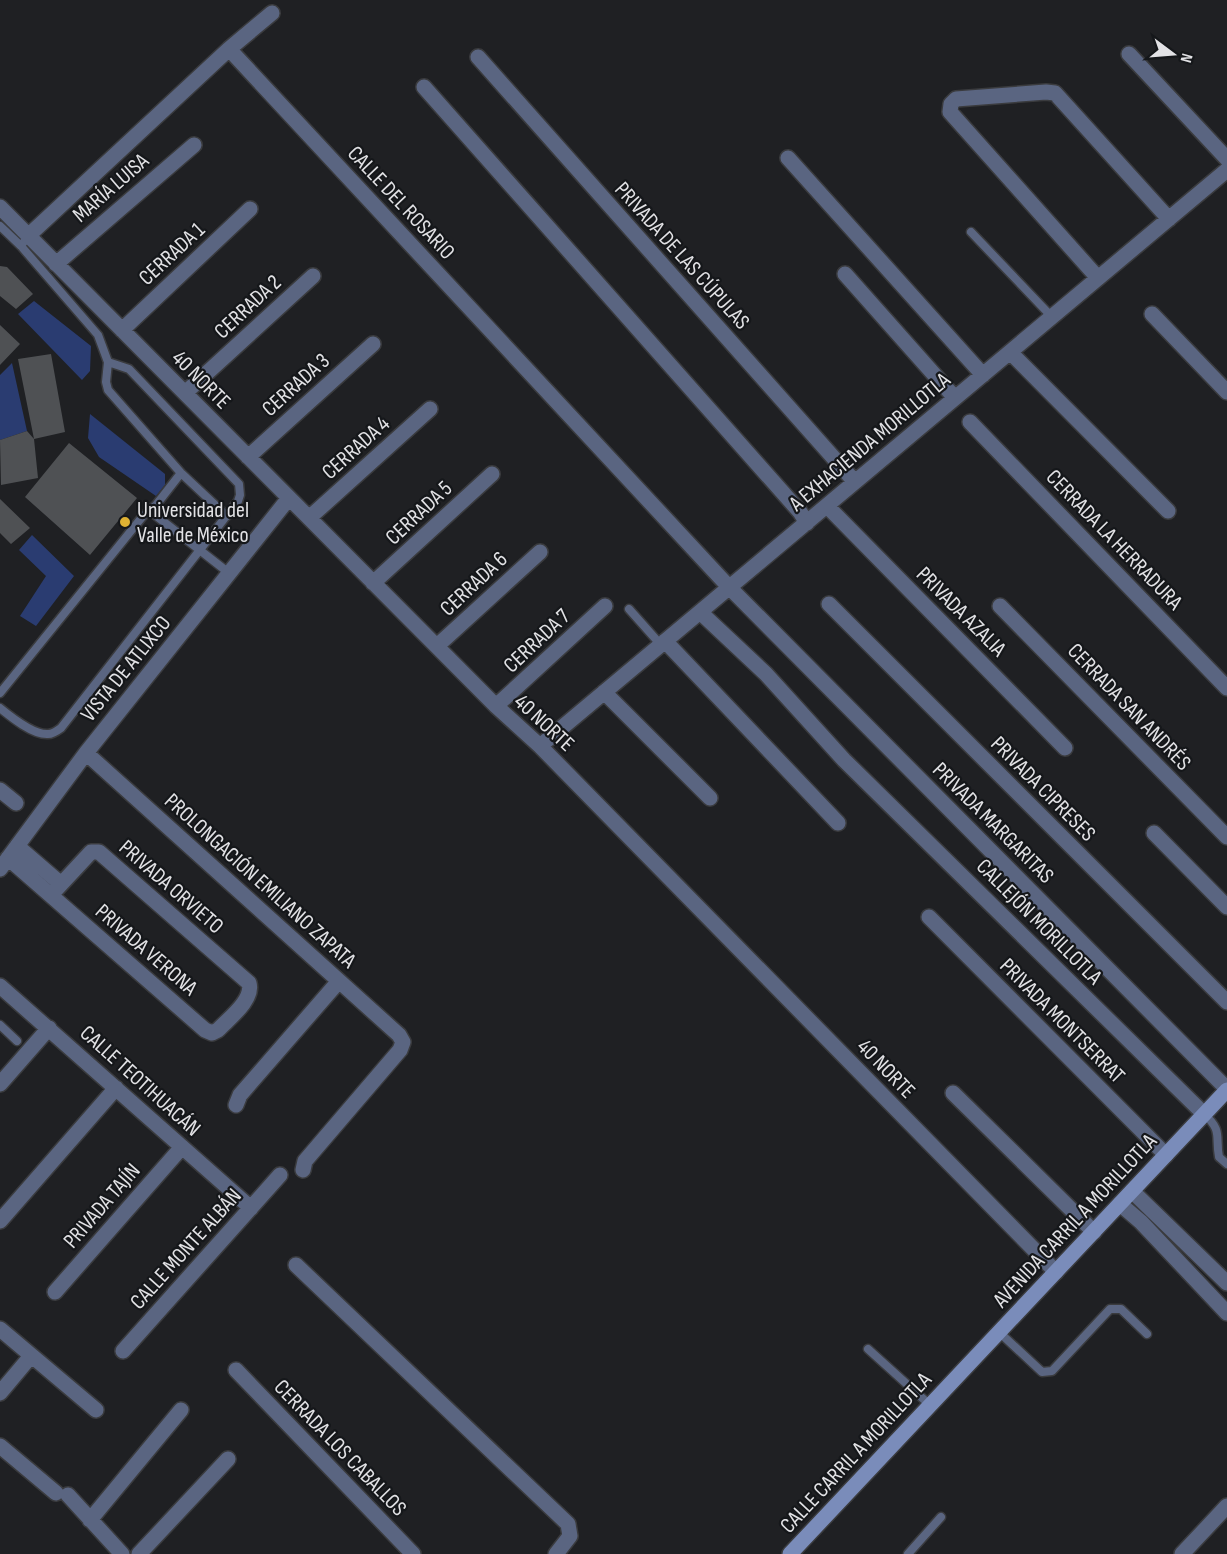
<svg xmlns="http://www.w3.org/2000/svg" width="1227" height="1554" font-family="'Sofia Sans Condensed',sans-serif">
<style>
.green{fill:#2a3c71}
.building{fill:#4f5154}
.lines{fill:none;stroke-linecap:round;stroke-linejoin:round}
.lane-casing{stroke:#3a3b3e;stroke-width:11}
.street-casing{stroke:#3a3b3e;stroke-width:18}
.secondary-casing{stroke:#3a3b3e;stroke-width:18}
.lane{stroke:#5a6581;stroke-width:8}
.street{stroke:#5a6581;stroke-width:15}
.secondary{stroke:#7a8cba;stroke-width:15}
.poi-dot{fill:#deb133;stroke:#15171a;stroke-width:2}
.labels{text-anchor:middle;stroke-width:4.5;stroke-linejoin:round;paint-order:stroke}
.street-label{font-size:22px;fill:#e2e2e5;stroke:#15171a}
.poi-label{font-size:22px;fill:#e2e2e5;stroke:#15171a;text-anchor:start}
</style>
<rect width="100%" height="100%" fill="#1f2023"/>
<path class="green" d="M 34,301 L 91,346 L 90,371 L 82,380 L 18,314 Z
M 12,363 L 27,431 L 0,440 L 0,375 Z
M 90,414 L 165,474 L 165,485 L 156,496 L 99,457 L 88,438 Z
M 32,535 L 74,576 L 36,626 L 20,616 L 46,576 L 19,550 Z"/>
<path class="building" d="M 0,266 L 7,267 L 33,294 L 16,309 L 0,296 Z
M 0,325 L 20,344 L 0,365 Z
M 51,354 L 65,432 L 34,439 L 18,359 Z
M 27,431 L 34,439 L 38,478 L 1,485 L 0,440 Z
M 69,443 L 137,498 L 90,555 L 25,497 Z
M 0,499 L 30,528 L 11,544 L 0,533 Z"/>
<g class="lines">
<defs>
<path id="lane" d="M 0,226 L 21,246
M 971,232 L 1052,317
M 28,236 L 21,246 L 98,335 L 108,362
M 150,511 L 229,573
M 629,609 L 661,645
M 0,693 L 143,516 L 156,505 L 181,473
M 0,708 C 11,717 33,735 48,734 C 53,734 57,731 61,728 L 238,501 L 240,495 L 239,484 L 129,369 L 108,362 L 106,382 L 108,390 L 181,473 L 227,516
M 0,1025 L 17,1041
M 1204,1114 C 1223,1131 1215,1136 1219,1157 L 1227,1164
M 999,1332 L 1042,1372 L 1052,1371 L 1110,1309 L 1121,1309 L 1147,1334
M 868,1349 L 930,1405
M 908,1554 L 941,1517"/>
<path id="street" d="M 229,49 L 729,587 L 1227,1089
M 1129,54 L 1227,159
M 478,57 L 855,482
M 424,87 L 800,512 L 807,523
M 788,158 L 983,375
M 0,207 L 496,706 L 540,746 L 1056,1272
M 28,236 L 229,49 L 272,13
M 56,264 L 194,145
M 845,274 L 955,398
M 1098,278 L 950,112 L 951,104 L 956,99 L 1046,92 L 1055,93 L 1169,219
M 1152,314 L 1227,392
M 122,330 L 250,209
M 1010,352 L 1168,511
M 185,393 L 313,276
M 970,422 L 1227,688
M 248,457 L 373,344
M 827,506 L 1065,748
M 309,518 L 430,409
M 373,583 L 492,474
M 829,604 L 1227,1002
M 1000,606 L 1227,837
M 700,612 L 766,674 L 844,760 L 1204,1114
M 665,641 L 838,823
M 437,646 L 540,552
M 604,692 L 710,798
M 496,706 L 605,606
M 540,746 L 1227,170
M 86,753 L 399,1035 L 403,1042 L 400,1050 L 305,1161 L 303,1170
M 0,790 L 16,803
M 1154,833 L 1227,907
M 17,846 L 61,884
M 8,858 L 205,1030 L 212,1033 L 218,1030 C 228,1019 254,1000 249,983 L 99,852 L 91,852 L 51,895
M 0,869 L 86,753 L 289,498
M 929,917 L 1166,1155
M 0,986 L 251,1208
M 0,1084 L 49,1028
M 953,1093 L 1094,1232
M 236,1105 L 240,1095 L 339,981
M 1132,1191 L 1227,1283
M 1120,1204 L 1141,1222 L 1227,1313
M 0,1221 L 116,1088
M 296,1265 L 568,1524 L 570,1536 L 556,1554
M 55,1292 L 182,1147
M 0,1329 L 96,1410
M 123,1351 L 280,1175
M 236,1370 L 413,1554
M 0,1393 L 31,1356
M 0,1446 L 56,1493
M 68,1495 L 122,1554
M 90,1520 L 181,1410
M 139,1554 L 228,1459
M 1182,1554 L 1227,1506"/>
<path id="secondary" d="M 790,1554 L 1227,1090"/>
</defs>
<use href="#lane" class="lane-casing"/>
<use href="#street" class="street-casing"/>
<use href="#secondary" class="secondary-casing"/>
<use href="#lane" class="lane"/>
<use href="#street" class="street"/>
<use href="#secondary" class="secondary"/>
</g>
<circle class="poi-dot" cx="125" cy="522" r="6"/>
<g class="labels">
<g class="street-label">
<text transform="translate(110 187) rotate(-41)" y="8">MARÍA LUISA</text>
<text transform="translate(402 202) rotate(47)" y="8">CALLE DEL ROSARIO</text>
<text transform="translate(171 253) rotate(-43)" y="8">CERRADA 1</text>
<text transform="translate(683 255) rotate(48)" y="8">PRIVADA DE LAS CÚPULAS</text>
<text transform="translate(247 306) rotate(-43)" y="8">CERRADA 2</text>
<text transform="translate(202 379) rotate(45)" y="8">40 NORTE</text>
<text transform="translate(295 384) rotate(-42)" y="8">CERRADA 3</text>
<text transform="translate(869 441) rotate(-40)" y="8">A EXHACIENDA MORILLOTLA</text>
<text transform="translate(355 447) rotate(-42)" y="8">CERRADA 4</text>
<text transform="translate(418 512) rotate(-43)" y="8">CERRADA 5</text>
<text transform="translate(1115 539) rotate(46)" y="8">CERRADA LA HERRADURA</text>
<text transform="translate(473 583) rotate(-43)" y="8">CERRADA 6</text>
<text transform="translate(962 611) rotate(45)" y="8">PRIVADA AZALIA</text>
<text transform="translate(536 640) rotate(-43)" y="8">CERRADA 7</text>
<text transform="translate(125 668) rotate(-51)" y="8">VISTA DE ATLIXCO</text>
<text transform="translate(1130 706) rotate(46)" y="8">CERRADA SAN ANDRÉS</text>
<text transform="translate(545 722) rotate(43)" y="8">40 NORTE</text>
<text transform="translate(1044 788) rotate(45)" y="8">PRIVADA CIPRESES</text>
<text transform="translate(994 822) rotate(45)" y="8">PRIVADA MARGARITAS</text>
<text transform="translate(261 880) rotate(42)" y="8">PROLONGACIÓN EMILIANO ZAPATA</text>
<text transform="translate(172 886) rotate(41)" y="8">PRIVADA ORVIETO</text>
<text transform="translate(1040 921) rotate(45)" y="8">CALLEJÓN MORILLOTLA</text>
<text transform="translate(147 949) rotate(41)" y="8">PRIVADA VERONA</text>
<text transform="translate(1063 1020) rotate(45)" y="8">PRIVADA MONTSERRAT</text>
<text transform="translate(887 1068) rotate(46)" y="8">40 NORTE</text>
<text transform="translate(141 1080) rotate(42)" y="8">CALLE TEOTIHUACÁN</text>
<text transform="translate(101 1205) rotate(-49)" y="8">PRIVADA TAJÍN</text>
<text transform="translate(1074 1220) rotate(-47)" y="8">AVENIDA CARRIL A MORILLOTLA</text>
<text transform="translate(185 1248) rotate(-48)" y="8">CALLE MONTE ALBÁN</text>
<text transform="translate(341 1447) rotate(46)" y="8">CERRADA LOS CABALLOS</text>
<text transform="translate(855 1452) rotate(-47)" y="8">CALLE CARRIL A MORILLOTLA</text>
</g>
<g class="poi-label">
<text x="137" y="517">Universidad del<tspan x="137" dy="25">Valle de México</tspan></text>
</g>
</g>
<g transform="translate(1173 54) rotate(106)" stroke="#15171a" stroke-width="4.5" paint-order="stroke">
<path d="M0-4.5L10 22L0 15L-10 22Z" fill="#e2e2e5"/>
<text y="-9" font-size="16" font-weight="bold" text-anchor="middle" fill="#e2e2e5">N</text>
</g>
</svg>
